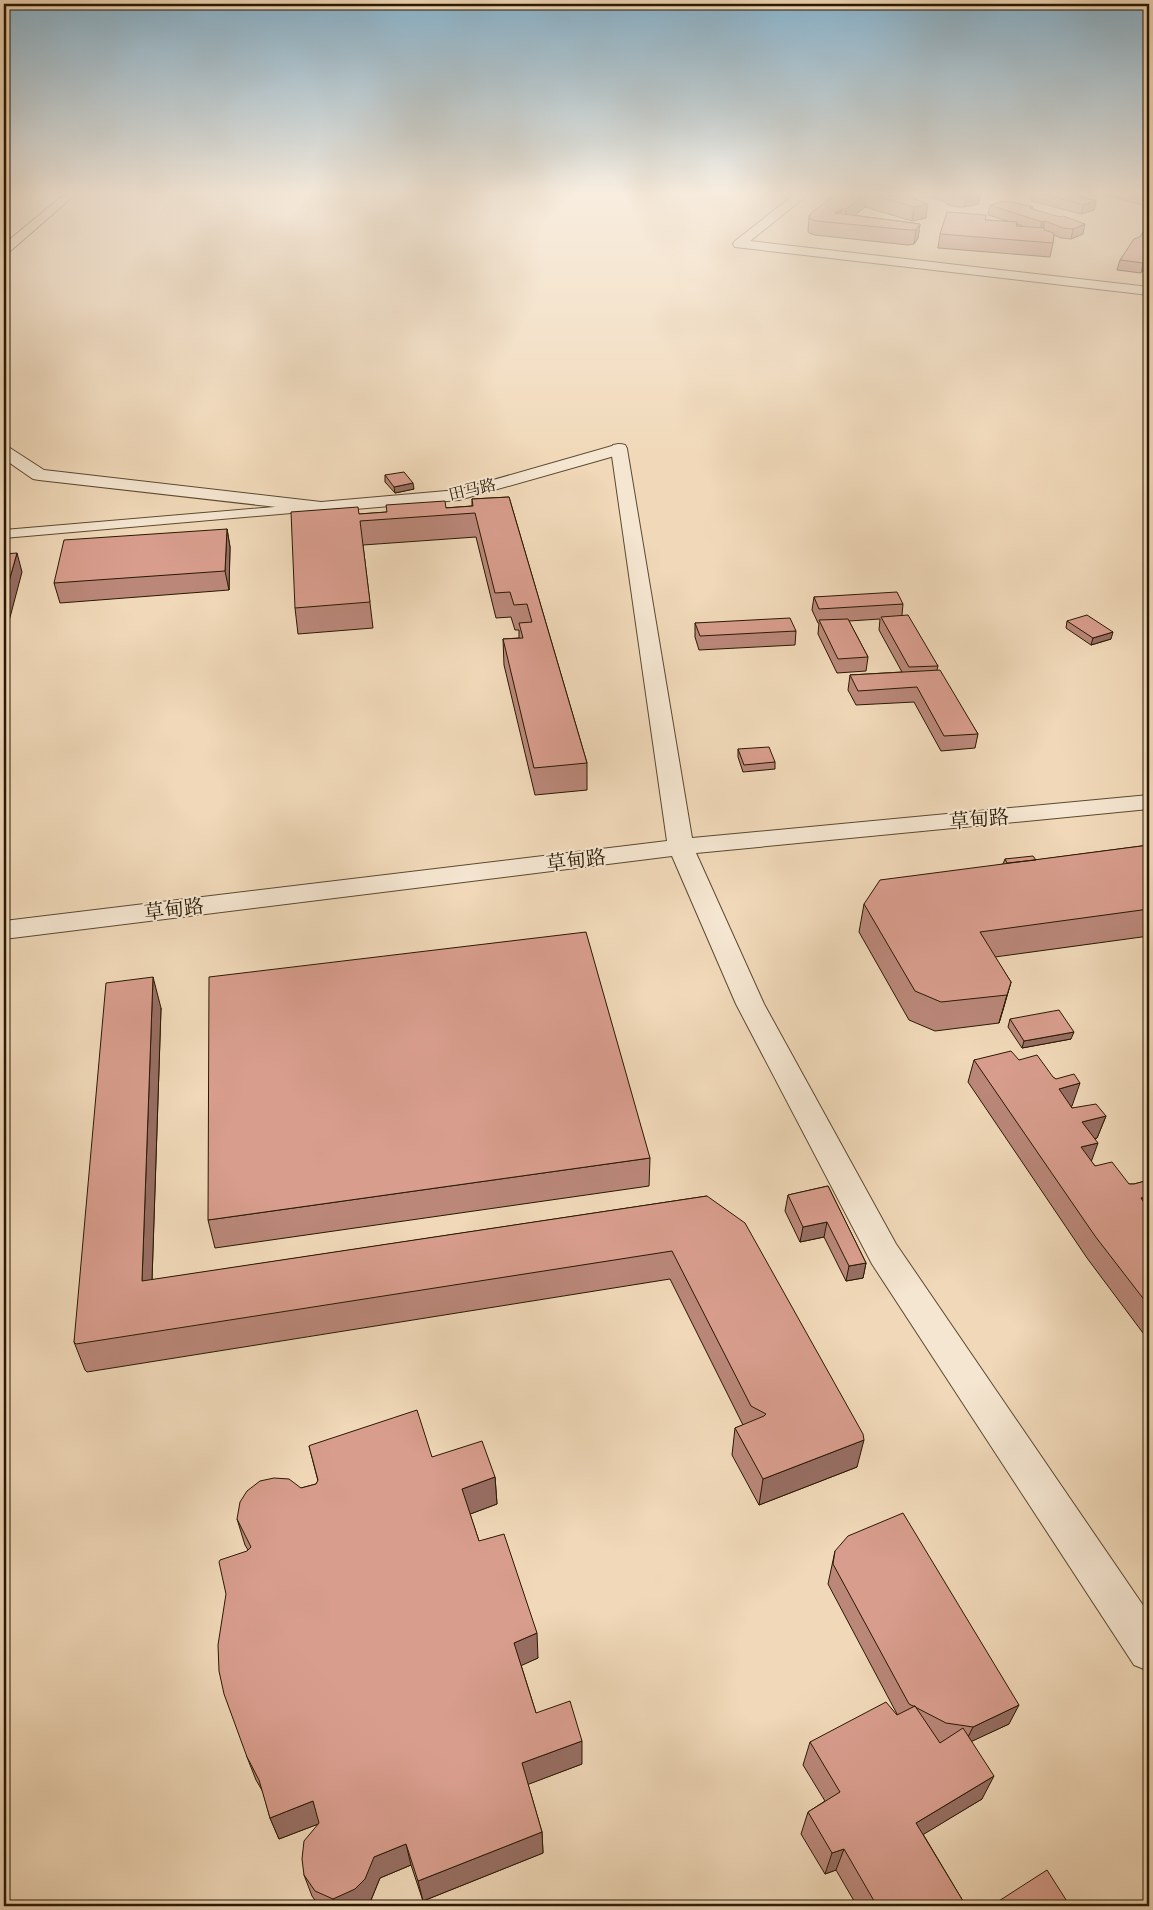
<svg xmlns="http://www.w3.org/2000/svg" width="1153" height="1910" font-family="Alegreya,'Noto Serif SC',serif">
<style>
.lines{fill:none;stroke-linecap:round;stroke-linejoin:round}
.service-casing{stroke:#5b4930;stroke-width:2}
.minor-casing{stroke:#5b4930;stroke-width:2}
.tertiary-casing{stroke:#5b4930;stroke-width:2}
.primary-casing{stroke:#291902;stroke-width:2}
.service{fill:#f5e6d1;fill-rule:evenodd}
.minor{fill:#f5e6d1;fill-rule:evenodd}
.tertiary{fill:#f5e6d1;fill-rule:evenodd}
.primary{fill:#f0d8b8;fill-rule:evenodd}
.wall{fill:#ba8779;stroke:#291902;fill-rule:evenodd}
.shaded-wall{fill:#976e63;stroke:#291902}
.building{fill:#d89d8d;stroke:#291902}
.labels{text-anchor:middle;stroke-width:4;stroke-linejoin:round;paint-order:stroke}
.far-street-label{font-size:16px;fill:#291902;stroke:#f5e6d1}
.street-label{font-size:20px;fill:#291902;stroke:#f5e6d1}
</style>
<rect width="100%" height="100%" fill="#f0d8b8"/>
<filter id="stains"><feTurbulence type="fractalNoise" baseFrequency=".004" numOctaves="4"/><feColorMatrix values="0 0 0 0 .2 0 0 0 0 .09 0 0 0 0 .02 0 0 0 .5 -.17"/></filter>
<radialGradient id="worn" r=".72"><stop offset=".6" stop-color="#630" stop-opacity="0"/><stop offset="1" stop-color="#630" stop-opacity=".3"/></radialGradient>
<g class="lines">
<defs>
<path id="service" d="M 321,503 L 328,507 L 326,510 L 4,538 L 4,530 Z"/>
<path id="minor" d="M 619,444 L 625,445 L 627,449 L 625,453 L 459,500 L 321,512 L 39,480 L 33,479 L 4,459 L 4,447 L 10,448 L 44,470 L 321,502 L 458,490 Z"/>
<path id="tertiary" d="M 796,193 L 810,193 L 750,241 L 1149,287 L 1149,295 L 735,247 L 733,244 L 735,241 Z
M 619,444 L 625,445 L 627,449 L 692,838 L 1149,795 L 1149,809 L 696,853 L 764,1004 L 896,1244 L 1149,1614 L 1149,1671 L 1134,1665 L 872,1264 L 736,1004 L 672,856 L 4,939 L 4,921 L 667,841 L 611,449 L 613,445 Z"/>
<path id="primary" d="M 66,193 L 81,193 L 69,200 L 8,253 L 4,254 L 4,244 Z"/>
</defs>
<use href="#service" class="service-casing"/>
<use href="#minor" class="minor-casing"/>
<use href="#tertiary" class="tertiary-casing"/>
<use href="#primary" class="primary-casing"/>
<use href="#service" class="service"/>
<use href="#minor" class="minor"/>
<use href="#tertiary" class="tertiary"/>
<use href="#primary" class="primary"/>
</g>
<path class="wall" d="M 838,193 L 900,193 L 915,198 L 926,218 L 912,221 L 865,207 L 854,215 L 920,224 L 918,238 L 914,244 L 908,245 L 815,235 L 809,233 L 808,231 L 809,216 Z
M 914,193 L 980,193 L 978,204 L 964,207 L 955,207 L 946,204 L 946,202 Z
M 1033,193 L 1080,193 L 1080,197 L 1096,201 L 1094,210 L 1081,214 L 1031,201 Z
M 1098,193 L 1149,193 L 1149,207 Z
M 990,205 L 1033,207 L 1032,209 L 1083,234 L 1071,239 L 1061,238 L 1054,235 L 1053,243 L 1050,257 L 938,248 L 940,234 L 985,220 L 1008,221 L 988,215 ZM 1017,224 L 1025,227 L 1016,226 Z
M 1149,223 L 1149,260 L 1141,273 L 1117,270 L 1120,260 L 1140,237 Z
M 385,475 L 414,489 L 395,493 L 385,482 Z
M 509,497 L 587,763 L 587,790 L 535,795 L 504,665 L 503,639 L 519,638 L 519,630 L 515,630 L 511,617 L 496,618 L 476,537 L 363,545 L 373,628 L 298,634 L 295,608 L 359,514 L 472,506 L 472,499 Z
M 227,529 L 230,547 L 229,590 L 60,603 L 54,583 Z
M 814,597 L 903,604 L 902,615 L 938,666 L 937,670 L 978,734 L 975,748 L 941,751 L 914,702 L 856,705 L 848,690 L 850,675 L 902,672 L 879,630 L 880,619 L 849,621 L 868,657 L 866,671 L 837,673 L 818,634 L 819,623 L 818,623 L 812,610 Z
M 1067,621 L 1111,639 L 1091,645 L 1066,628 Z
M 695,623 L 796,631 L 795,645 L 699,650 L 695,637 Z
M 738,749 L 775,762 L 775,769 L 743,772 L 738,757 Z
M 1149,845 L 1149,936 L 995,957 L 1011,982 L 999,1023 L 935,1031 L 909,1020 L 859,932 L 864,904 L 1003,864 L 1005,859 L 1036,860 Z
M 161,1008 L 152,1280 L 707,1196 L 857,1467 L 759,1505 L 732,1455 L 735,1428 L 743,1425 L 670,1279 L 87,1372 L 85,1370 L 74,1342 Z
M 1010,1019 L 1071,1039 L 1022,1048 L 1008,1027 Z
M 974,1060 L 1019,1060 L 1056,1079 L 1072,1106 L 1071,1106 L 1072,1108 L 1106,1116 L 1097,1138 L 1095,1139 L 1091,1161 L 1095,1166 L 1129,1184 L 1134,1184 L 1149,1180 L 1149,1341 L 1087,1258 L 968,1082 Z
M 650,1158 L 649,1186 L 215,1248 L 208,1220 Z
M 828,1186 L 866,1263 L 863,1278 L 846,1281 L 824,1237 L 800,1242 L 785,1211 L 788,1195 Z
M 309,1446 L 432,1457 L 495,1477 L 497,1504 L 470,1514 L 479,1541 L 538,1658 L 521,1665 L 536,1713 L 582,1764 L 528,1784 L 542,1832 L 543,1853 L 423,1901 L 411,1865 L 380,1878 L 371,1900 L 364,1906 L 319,1906 L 312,1896 L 304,1875 L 318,1824 L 279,1839 L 270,1818 L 263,1792 L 256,1780 L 247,1757 L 247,1551 L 248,1550 L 245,1545 L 237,1519 L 301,1488 L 316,1484 L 318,1481 Z
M 835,1551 L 1009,1724 L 971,1741 L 982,1799 L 923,1834 L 966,1906 L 857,1906 L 836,1870 L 825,1874 L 801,1834 L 808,1812 L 825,1801 L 803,1765 L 810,1742 L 897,1714 L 828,1584 Z"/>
<path class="shaded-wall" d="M 867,193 L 865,207 L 844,224 L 846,209 Z
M 967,193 L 980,193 L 978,204 L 964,207 Z
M 1096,201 L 1094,210 L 1081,214 L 1083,205 Z
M 928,204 L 926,218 L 912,221 L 914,207 Z
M 842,209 L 840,223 L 835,213 Z
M 1045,221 L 1043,231 L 1040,232 L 1042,222 Z
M 920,224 L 918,238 L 914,244 L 916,230 Z
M 1085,224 L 1083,234 L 1071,239 L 1073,229 Z
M 1149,254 L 1149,260 L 1141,273 L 1143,263 Z
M 413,483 L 414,489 L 395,493 L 394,487 Z
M 227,529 L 230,547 L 229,590 L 225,571 Z
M 17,553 L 22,572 L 4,640 L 4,599 Z
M 1113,632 L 1111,639 L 1091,645 L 1093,638 Z
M 153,977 L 161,1008 L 151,1310 L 142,1281 Z
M 1011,982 L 1003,1010 L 999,1023 L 1007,995 Z
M 1074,1032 L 1071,1039 L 1022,1048 L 1024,1041 Z
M 1080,1083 L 1072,1106 L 1052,1112 L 1059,1089 Z
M 1106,1116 L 1097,1138 L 1074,1144 L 1082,1122 Z
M 1098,1143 L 1090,1165 L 1081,1147 Z
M 1149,1196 L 1149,1215 L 1141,1198 Z
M 827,1222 L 824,1237 L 800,1242 L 803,1227 Z
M 866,1263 L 863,1278 L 846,1281 L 849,1266 Z
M 864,1440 L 857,1467 L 759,1505 L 763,1479 Z
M 495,1477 L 497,1504 L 465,1516 L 462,1489 Z
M 537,1633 L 538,1658 L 516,1668 L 514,1643 Z
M 1019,1705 L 1009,1724 L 964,1745 L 973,1727 Z
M 582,1741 L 582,1764 L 524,1786 L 522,1763 Z
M 994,1776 L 982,1799 L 906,1845 L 916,1823 Z
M 313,1801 L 321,1823 L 279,1839 L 270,1818 Z
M 542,1832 L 543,1853 L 423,1901 L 418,1881 Z
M 406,1844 L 411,1865 L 380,1878 L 371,1900 L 364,1906 L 335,1906 L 333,1899 L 374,1857 Z
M 844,1849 L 836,1870 L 825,1874 L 832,1853 Z"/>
<path class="building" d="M 838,193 L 900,193 L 915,195 L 910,197 L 928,204 L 914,207 L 867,193 L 846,209 L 842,209 L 835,213 L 920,224 L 916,230 L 910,230 L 816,221 L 810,219 L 809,216 L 812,212 Z
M 1040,193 L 1080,193 L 1074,195 L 1096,201 L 1083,205 Z
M 1135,193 L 1149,193 L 1149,197 Z
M 1005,201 L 1021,204 L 1033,207 L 1029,208 L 1060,217 L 1063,216 L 1085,224 L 1073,229 L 1063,228 L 1045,221 L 1042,222 L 990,205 Z
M 947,212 L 986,215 L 985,220 L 1017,222 L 1016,226 L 1044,228 L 1044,230 L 1054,233 L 1053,243 L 940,234 Z
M 1149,223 L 1149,254 L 1143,263 L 1120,260 L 1134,239 L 1140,237 Z
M 404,472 L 413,483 L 394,487 L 385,475 Z
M 509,497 L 587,763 L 534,768 L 503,639 L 523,638 L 519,623 L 532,622 L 527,604 L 514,605 L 510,592 L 495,593 L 475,513 L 360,521 L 370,602 L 295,608 L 291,512 L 358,507 L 359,514 L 387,512 L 386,505 L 445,501 L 446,508 L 473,506 L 472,499 Z
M 227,529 L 225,571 L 54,583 L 64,540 Z
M 17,553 L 4,599 L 4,554 Z
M 897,592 L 903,604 L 819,609 L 814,597 Z
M 908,615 L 938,666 L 909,667 L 881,617 Z
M 1087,615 L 1113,632 L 1093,638 L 1067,621 Z
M 790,618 L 796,631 L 700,636 L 695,623 Z
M 848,619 L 868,657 L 838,659 L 819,620 Z
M 940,670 L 978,734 L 944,736 L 917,687 L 858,691 L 850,675 Z
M 769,747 L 775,762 L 744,765 L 738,749 Z
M 1149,845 L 1149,909 L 980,932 L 1011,982 L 1007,995 L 941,1002 L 915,991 L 864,904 L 880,880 Z
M 1033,856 L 1036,860 L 1007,863 L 1005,859 Z
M 586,932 L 650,1158 L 208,1220 L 209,977 Z
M 153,977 L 142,1281 L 707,1196 L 745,1223 L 863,1434 L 864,1440 L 763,1479 L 735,1428 L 764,1416 L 766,1414 L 751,1406 L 672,1251 L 76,1344 L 74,1342 L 106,983 Z
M 1059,1010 L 1074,1032 L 1024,1041 L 1010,1019 Z
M 1011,1051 L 1019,1060 L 1037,1055 L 1053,1077 L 1056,1079 L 1074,1074 L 1080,1083 L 1059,1089 L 1072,1108 L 1096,1104 L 1106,1116 L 1082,1122 L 1098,1143 L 1081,1147 L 1095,1166 L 1112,1162 L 1129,1184 L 1134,1184 L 1149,1180 L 1149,1196 L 1141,1198 L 1149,1210 L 1149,1306 L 1095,1236 L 974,1060 Z
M 828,1186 L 866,1263 L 849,1266 L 827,1222 L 803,1227 L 788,1195 Z
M 417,1410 L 432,1457 L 482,1441 L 495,1477 L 462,1489 L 479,1541 L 504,1534 L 537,1633 L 514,1643 L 536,1713 L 570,1701 L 582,1741 L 522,1763 L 542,1832 L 418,1881 L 406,1844 L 374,1857 L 365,1879 L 355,1889 L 333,1899 L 315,1891 L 304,1875 L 302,1859 L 304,1841 L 319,1823 L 313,1801 L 270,1818 L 259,1780 L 247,1757 L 224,1694 L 219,1671 L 218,1645 L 226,1594 L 219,1562 L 220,1560 L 247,1551 L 251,1547 L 237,1519 L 240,1502 L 247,1491 L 260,1481 L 274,1478 L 289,1479 L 301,1488 L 316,1484 L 318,1480 L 309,1446 L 311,1445 Z
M 903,1513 L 1019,1705 L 973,1727 L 946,1723 L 917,1708 L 915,1706 L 913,1706 L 909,1704 L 833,1564 L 835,1551 L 848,1536 Z
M 886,1702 L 897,1715 L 915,1706 L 940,1743 L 963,1728 L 994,1776 L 916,1823 L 966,1906 L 877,1906 L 844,1849 L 832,1853 L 808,1812 L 840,1792 L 810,1742 Z
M 1047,1870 L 1070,1906 L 991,1906 Z"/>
<linearGradient id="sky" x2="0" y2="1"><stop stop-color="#89b6d2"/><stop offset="0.42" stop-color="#f8eddf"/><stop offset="1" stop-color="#f8eddf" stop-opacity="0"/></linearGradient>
<rect width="1153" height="460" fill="url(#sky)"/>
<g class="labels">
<g class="far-street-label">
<text transform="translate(472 489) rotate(-13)" y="6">田马路</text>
</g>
<g class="street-label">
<text transform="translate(979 819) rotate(-5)" y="7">草甸路</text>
<text transform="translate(576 860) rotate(-7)" y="7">草甸路</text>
<text transform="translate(174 909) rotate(-7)" y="7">草甸路</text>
</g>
</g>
<rect width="1153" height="1910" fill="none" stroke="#f0d8b8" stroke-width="20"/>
<rect x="5" y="5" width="1143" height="1900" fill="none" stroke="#291902" stroke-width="2.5"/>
<rect x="10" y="10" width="1133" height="1890" fill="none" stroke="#291902"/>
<rect width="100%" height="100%" filter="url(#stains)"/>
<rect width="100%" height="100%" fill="url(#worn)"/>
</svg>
